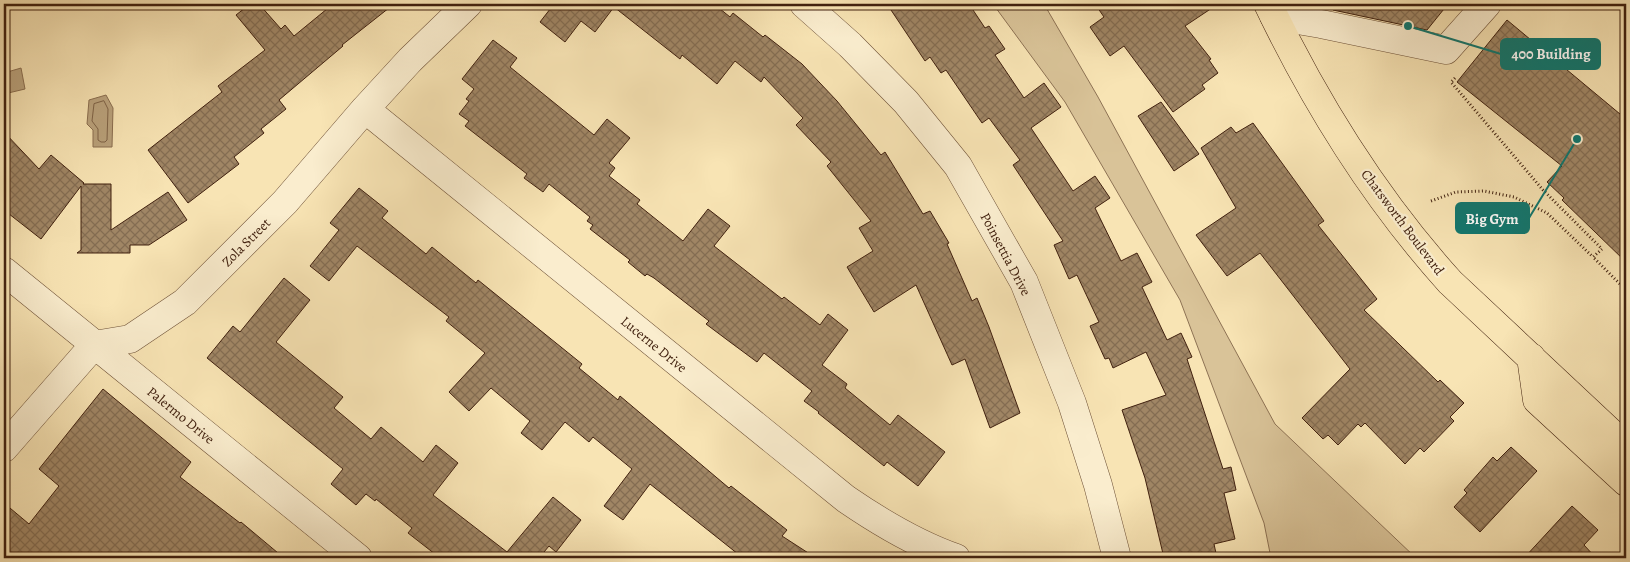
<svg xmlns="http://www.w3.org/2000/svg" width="1630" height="562" font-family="Alegreya,serif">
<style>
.green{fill:#d9c398;stroke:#8d7254}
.water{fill:#baa27c;stroke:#8a6e50}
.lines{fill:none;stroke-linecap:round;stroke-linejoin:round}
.shore{stroke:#7e6246;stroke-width:1}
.building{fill:url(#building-cross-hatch);stroke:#41210f}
.minor-casing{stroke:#6f5238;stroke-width:29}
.major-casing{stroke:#41210f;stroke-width:29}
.path{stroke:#41210f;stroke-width:3;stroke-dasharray:1 2.5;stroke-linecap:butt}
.minor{stroke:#faedce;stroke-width:28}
.major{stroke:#f8e4b4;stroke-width:28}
.labels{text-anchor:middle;stroke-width:4.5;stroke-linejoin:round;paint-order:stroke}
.street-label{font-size:14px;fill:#41210f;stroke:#faedce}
.leader{fill:none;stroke:#0f766e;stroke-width:2}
.callout-dot{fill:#0f766e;stroke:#faedce;stroke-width:2}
.callout{fill:#0f766e;stroke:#0f766e;stroke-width:2}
.callout-label{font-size:15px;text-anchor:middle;font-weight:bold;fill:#fff}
</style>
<defs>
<pattern id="building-cross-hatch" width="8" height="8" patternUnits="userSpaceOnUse" patternTransform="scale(1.25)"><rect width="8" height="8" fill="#a08665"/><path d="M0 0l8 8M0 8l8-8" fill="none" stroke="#846d52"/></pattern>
</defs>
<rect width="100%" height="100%" fill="#f8e4b4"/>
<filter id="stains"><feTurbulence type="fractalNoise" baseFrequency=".004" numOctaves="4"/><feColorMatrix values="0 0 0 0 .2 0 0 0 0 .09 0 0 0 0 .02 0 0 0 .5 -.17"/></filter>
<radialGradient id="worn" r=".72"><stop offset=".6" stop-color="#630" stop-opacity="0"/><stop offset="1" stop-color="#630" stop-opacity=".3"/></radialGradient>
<path class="green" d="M 993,4 L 1044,4 L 1098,97 L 1275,424 L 1416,558 L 1271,558 L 1264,523 L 1180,300 L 1065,102 Z"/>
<path class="water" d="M 21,68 L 25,89 L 4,94 L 4,73 Z
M 106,95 L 113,108 L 112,147 L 93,147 L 93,130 L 87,124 L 89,100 Z"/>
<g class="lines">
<path class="shore" d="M 104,101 L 108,109 L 107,140 L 105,142 L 101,142 L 98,140 L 98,129 L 92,121 L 94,104 Z"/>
</g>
<path class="building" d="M 250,4 L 259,4 L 281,29 L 285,25 L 294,36 L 333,4 L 394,4 L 342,45 L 343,46 L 279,100 L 286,109 L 261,129 L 264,133 L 234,157 L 239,164 L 188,203 L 148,150 L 222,92 L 218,86 L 265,50 L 236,15 Z
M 554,4 L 714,4 L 730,17 L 733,13 L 763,37 L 765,35 L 802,64 L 837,101 L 881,155 L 885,152 L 923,214 L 930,211 L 949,243 L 947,244 L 972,301 L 977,298 L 989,327 L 1020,413 L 990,428 L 965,359 L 952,365 L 916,285 L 874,312 L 847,267 L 873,251 L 859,228 L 871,221 L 827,166 L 831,162 L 796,125 L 803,118 L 764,77 L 761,82 L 735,61 L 717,84 L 682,55 L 680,59 L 614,7 L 595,32 L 581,21 L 565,42 L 540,22 Z
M 887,4 L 969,4 L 985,28 L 989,26 L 1005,49 L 995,55 L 1024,98 L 1044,83 L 1061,107 L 1031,128 L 1073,191 L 1095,176 L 1110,198 L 1095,208 L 1121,261 L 1137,253 L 1152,282 L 1142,287 L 1167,340 L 1181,333 L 1192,357 L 1187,359 L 1223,469 L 1231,467 L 1236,490 L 1224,493 L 1235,539 L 1214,544 L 1217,558 L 1164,558 L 1145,478 L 1122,410 L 1166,395 L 1146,352 L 1113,368 L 1109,358 L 1105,359 L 1090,326 L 1099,322 L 1077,275 L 1069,279 L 1054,245 L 1063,241 L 1013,165 L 1020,160 L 989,118 L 982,123 L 946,70 L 941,73 L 930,57 L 925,61 Z
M 1095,4 L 1218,4 L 1185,26 L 1211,59 L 1209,60 L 1218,73 L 1202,85 L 1205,89 L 1173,112 L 1124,46 L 1110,56 L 1090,27 L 1104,17 Z
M 1334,4 L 1448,4 L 1427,30 L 1333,10 Z
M 1507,20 L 1626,119 L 1626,262 L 1562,200 L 1564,198 L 1547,182 L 1562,166 L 1457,82 Z
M 493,40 L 517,58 L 510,67 L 594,135 L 607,119 L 630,138 L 609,163 L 615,168 L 609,176 L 640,200 L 637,204 L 683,241 L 708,209 L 730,226 L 714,246 L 782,299 L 784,297 L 820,325 L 828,314 L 848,330 L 822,365 L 847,384 L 845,388 L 890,425 L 898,415 L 945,452 L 918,486 L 887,462 L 884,466 L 818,413 L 819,412 L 804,401 L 812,391 L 764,353 L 757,362 L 730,342 L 706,324 L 709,321 L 654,278 L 647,274 L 645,276 L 628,262 L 630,260 L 590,229 L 593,225 L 587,221 L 590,217 L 549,184 L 543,192 L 524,178 L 527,174 L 465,126 L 469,121 L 459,114 L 469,101 L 466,99 L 474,89 L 462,79 Z
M 1161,102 L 1199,154 L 1174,171 L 1138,116 Z
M 1253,123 L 1324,221 L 1318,225 L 1377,299 L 1364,310 L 1438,382 L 1440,380 L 1464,403 L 1450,417 L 1454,421 L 1424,452 L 1420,448 L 1405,464 L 1365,423 L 1361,427 L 1358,424 L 1338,445 L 1328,435 L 1323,439 L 1302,418 L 1350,369 L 1260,253 L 1227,276 L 1196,235 L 1236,208 L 1201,148 L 1231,127 L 1236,133 Z
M 4,132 L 39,169 L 51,155 L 84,183 L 83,184 L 111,184 L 111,230 L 168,192 L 187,220 L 149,245 L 130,245 L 130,253 L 77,253 L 81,250 L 81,186 L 41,239 L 4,210 Z
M 359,188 L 388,211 L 382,218 L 426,254 L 432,247 L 476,283 L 478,280 L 582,364 L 579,368 L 618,400 L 620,396 L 729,488 L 731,486 L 787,530 L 782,536 L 816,558 L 743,558 L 650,484 L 623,520 L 604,506 L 632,469 L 593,437 L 589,442 L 565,422 L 542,450 L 521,433 L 530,421 L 491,388 L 469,411 L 449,392 L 485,353 L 446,321 L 449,317 L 357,246 L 329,281 L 310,266 L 339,230 L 330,223 Z
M 284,278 L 310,300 L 276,342 L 343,397 L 334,408 L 371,439 L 381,427 L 423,462 L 436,445 L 458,463 L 433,495 L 507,552 L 553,497 L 581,520 L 556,552 L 549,546 L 539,558 L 440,558 L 408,533 L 412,528 L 376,499 L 375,501 L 366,494 L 356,505 L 331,484 L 343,469 L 207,358 L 233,326 L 240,332 Z
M 103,389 L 191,462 L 180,477 L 240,523 L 241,522 L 284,558 L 4,558 L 4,503 L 29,524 L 59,486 L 39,469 Z
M 1511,447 L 1537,471 L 1480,532 L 1454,507 L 1467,493 L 1464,490 L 1493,457 L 1497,461 Z
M 1572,506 L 1598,530 L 1584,545 L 1596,558 L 1524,558 Z"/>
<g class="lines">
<defs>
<path id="minor" d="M 804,4 L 850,45 L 906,102 L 958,166 L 1024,282 L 1072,403 L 1098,485 L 1117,558
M 1274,16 L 1321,24 L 1446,50 L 1487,4
M 365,109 L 846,499 C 881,523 916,544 956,558
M 4,271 L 358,558
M 4,448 L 94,345 L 130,339 L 185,302 L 285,202 L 365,109 L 410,60 L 468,4"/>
<path id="major" d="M 1268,4 C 1316,104 1376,200 1450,282 L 1626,447
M 1531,357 L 1537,400 L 1626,482"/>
</defs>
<use href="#minor" class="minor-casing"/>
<use href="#major" class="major-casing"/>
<path class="path" d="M 1455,78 L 1451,82 L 1543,190 L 1602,249 L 1593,257 L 1626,290
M 1431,201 L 1456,192 L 1484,191 L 1514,197 L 1547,213 L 1593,257"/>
<use href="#minor" class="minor"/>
<use href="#major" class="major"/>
</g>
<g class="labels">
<g class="street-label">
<text transform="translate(1403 222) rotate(53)" y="5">Chatsworth Boulevard</text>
<text transform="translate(246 242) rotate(-45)" y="5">Zola Street</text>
<text transform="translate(1006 254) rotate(62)" y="5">Poinsettia Drive</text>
<text transform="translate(654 344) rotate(39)" y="5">Lucerne Drive</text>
<text transform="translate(181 415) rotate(39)" y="5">Palermo Drive</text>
</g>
</g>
<path class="leader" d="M1408 26L1501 54M1577 139L1529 218"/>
<g class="callout-dot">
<circle cx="1408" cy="26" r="5"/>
<circle cx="1577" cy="139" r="5"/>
</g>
<g class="callout">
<rect x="1501" y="39" width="99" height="30" rx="5"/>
<rect x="1456" y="203" width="73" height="30" rx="5"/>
</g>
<g class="callout-label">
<text x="1551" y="59">400 Building</text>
<text x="1492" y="224">Big Gym</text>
</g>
<rect width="1630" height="562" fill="none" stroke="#f8e4b4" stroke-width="20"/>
<rect x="5" y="5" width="1620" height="552" fill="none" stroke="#41210f" stroke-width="2.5"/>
<rect x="10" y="10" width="1610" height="542" fill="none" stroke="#41210f"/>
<rect width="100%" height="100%" filter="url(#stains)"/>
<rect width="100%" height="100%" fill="url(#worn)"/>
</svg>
